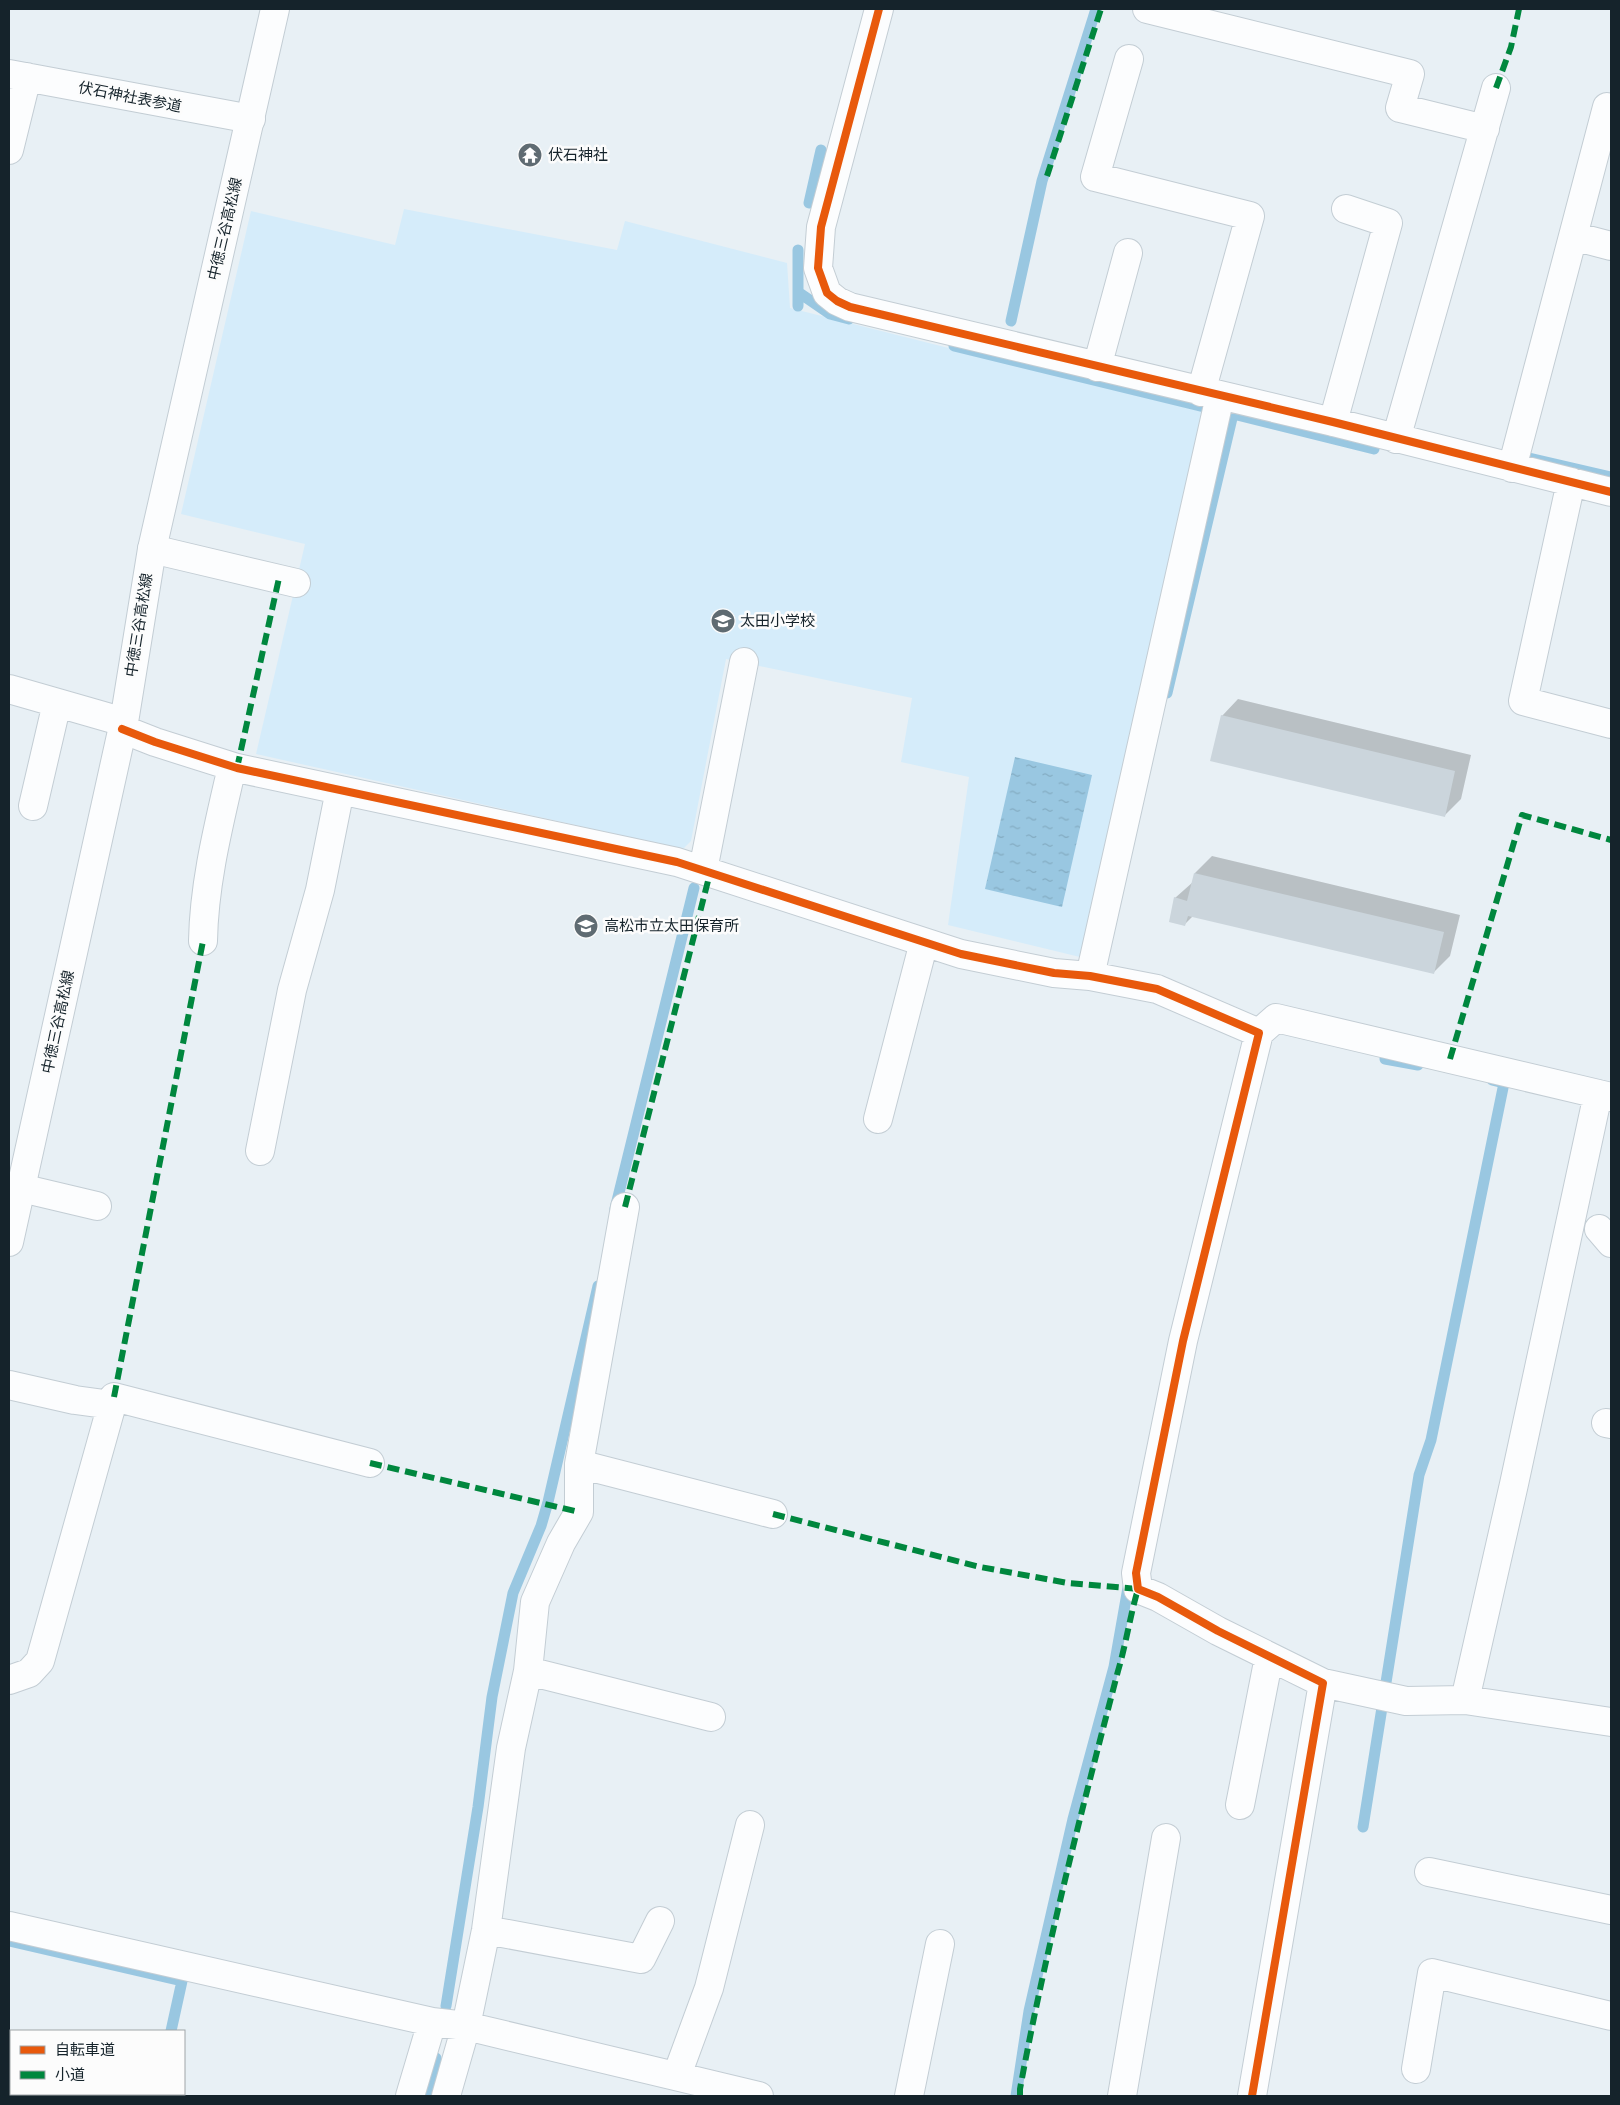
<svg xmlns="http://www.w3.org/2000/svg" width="1620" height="2105" font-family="Rubik,'Noto Sans JP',sans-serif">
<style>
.built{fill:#d5ecfa}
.water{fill:url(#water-ripples)}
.shadow{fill:#0003}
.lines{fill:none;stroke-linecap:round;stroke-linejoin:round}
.stream{stroke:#99c7e1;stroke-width:11}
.building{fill:#cbd5dc}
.minor-casing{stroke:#c3cdd4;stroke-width:30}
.major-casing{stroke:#c3cdd4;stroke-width:30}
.minor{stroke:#fcfdfe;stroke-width:28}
.major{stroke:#fcfdfe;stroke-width:28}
.quiet{stroke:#00873e;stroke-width:6;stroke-dasharray:12 6;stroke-linecap:butt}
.cycleway-casing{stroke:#fcfcfc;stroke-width:11}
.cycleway{stroke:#e8590c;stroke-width:8}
.labels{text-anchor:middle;stroke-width:5;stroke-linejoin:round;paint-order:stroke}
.street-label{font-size:15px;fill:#15232b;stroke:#fcfcfc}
.poi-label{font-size:15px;fill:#15232b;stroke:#fcfcfc;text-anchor:start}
</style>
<defs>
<pattern id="water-ripples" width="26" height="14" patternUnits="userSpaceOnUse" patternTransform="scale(1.25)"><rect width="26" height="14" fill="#99c7e1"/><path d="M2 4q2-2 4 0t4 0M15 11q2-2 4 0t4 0" fill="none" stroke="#83abc1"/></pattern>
</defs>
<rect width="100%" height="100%" fill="#e8f0f5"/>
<path class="built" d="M 404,209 L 617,250 L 625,221 L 787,263 L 790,308 L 1207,413 L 1080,957 L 948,925 L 969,777 L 901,762 L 912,698 L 726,659 L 691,841 L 684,848 L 674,847 L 256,754 L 305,544 L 181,514 L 251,211 L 395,245 Z"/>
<path class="water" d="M 1015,757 L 1092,775 L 1062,907 L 985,889 Z"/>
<path class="shadow" d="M 1238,699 L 1471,755 L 1461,799 L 1444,816 L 1222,716 Z
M 1212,856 L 1460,915 L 1450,956 L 1433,973 L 1193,916 L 1185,924 L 1175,898 L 1193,882 L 1195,873 Z"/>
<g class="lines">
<path class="stream" d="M 809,203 L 821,150
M 798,250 L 798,306
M 798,292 L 830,314 L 849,319
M 1011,321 L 1042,181 L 1096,9
M 954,346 L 1233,414 L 1167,693
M 1233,414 L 1374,449
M 1529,458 L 1611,477
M 1385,1059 L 1418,1065
M 615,1209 L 694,888
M 1363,1827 L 1419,1475 L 1431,1440 L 1504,1083 L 1492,1080
M 9,1941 L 182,1981 L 171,2031
M 446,2006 L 478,1807 L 492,1697 L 513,1593 L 541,1526 L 548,1502 L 598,1286
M 158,2096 L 159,2094
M 431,2096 L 436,2058
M 1016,2096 L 1029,2011 L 1073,1819 L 1114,1667 L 1129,1582"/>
</g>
<path class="building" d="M 1221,715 L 1455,771 L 1445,817 L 1210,761 Z
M 1194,873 L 1444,932 L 1434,974 L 1188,916 L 1185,926 L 1169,922 L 1174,897 L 1187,901 Z"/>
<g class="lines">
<defs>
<path id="minor" d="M 879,9 L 821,227 L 818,268 L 827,293 L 837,301 L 850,307 L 1333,422 L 1611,492
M 1147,9 L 1410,74 L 1400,108 L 1485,129
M 1129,59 L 1095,177 L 1250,216 L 1201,392
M 9,74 L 251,119
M 9,150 L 27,77
M 1573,236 L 1611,246
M 1097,367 L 1128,253
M 1333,422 L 1388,223 L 1346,209
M 1396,439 L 1496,88
M 1512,468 L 1607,107
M 1571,482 L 1523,701 L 1611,724
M 152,549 L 296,583
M 9,689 L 124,722
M 122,729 L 155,742 L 237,768 L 677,862 L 961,954 L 1054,973 L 1090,976 L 1157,989 L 1259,1033 L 1183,1341 L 1136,1573 L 1138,1589 L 1158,1597 L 1218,1631 L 1323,1683 L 1252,2096
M 33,806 L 57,703
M 703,870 L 744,662
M 203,941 C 204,882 219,824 232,767
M 1090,976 L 1220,396
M 1259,1033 L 1276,1018 L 1611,1097
M 878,1119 L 924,942
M 260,1151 L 292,990 L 320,890 L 340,790
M 21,1188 L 97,1206
M 1599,1229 L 1611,1243
M 9,1385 L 75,1400 L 112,1405
M 1606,1423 L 1611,1424
M 579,1464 L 773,1514
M 528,1671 L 711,1717
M 9,1680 L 29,1673 L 40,1661 L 114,1397 L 370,1463
M 1323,1683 L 1406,1701 L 1465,1700 L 1611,1722
M 1465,1700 L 1514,1484 L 1598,1094
M 1240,1805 L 1269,1657
M 1429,1872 L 1611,1910
M 9,1926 L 432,2022 L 466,2026 L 759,2096
M 486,1930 L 641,1959 L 660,1921
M 1416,2069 L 1432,1973 L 1611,2016
M 677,2075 L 709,1988 L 750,1825
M 410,2096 L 432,2022
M 446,2096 L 466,2026 L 486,1930 L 511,1748 L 528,1671 L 535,1602 L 561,1543 L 579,1512 L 579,1464 L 625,1207
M 909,2096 L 940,1944
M 1122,2096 L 1166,1838"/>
<path id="major" d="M 9,1242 L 124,722 L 152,549 L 275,9"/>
</defs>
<use href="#minor" class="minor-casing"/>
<use href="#major" class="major-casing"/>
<use href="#minor" class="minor"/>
<use href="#major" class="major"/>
<path class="quiet" d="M 1496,88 L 1511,47 L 1519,9
M 1047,176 L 1101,9
M 237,768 L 279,578
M 1450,1059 L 1522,815 L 1611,840
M 625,1207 L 710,873
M 114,1397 L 203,941
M 370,1463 L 579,1512
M 773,1514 L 980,1567 L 1068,1583 L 1138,1589 C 1130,1616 1126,1644 1118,1671 C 1082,1809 1046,1948 1020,2089 L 1020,2096"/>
<defs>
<path id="cycleway" d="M 879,9 L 821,227 L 818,268 L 827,293 L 837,301 L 850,307 L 1333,422 L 1611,492
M 122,729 L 155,742 L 237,768 L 677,862 L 961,954 L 1054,973 L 1090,976 L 1157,989 L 1259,1033 L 1183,1341 L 1136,1573 L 1138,1589 L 1158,1597 L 1218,1631 L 1323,1683 L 1252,2096"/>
</defs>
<use href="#cycleway" class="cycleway-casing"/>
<use href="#cycleway" class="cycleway"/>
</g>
<defs>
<symbol id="temple-disc" viewBox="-11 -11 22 22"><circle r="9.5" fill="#5f6b72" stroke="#fcfcfc"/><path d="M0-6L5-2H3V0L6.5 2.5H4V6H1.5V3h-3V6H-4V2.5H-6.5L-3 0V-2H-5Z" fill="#fff"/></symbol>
<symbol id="school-disc" viewBox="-11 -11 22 22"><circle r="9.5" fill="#5f6b72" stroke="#fcfcfc"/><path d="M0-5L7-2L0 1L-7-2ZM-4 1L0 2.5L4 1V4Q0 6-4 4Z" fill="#fff"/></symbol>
</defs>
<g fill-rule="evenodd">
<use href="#temple-disc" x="516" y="141" width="28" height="28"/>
<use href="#school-disc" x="709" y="607" width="28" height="28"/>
<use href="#school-disc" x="572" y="912" width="28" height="28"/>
</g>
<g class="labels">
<g class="street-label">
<text transform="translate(130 97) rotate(11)" y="5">伏石神社表参道</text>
<text transform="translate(225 229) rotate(-77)" y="5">中徳三谷高松線</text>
<text transform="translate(139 625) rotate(-81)" y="5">中徳三谷高松線</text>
<text transform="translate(58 1022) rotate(-78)" y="5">中徳三谷高松線</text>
</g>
<g class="poi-label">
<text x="548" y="160">伏石神社</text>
<text x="740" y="626">太田小学校</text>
<text x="604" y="931">高松市立太田保育所</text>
</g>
</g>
<rect width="1620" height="2105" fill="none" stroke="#15232b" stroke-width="20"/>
<rect x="10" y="2030" width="175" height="65" fill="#fcfcfc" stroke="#a0a5a8"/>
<rect x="20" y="2046" width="25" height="8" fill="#e8590c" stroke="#a0a5a8"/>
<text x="55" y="2055" font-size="15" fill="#15232b">自転車道</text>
<rect x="20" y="2071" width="25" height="8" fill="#00873e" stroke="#a0a5a8"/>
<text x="55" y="2080" font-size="15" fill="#15232b">小道</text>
</svg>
